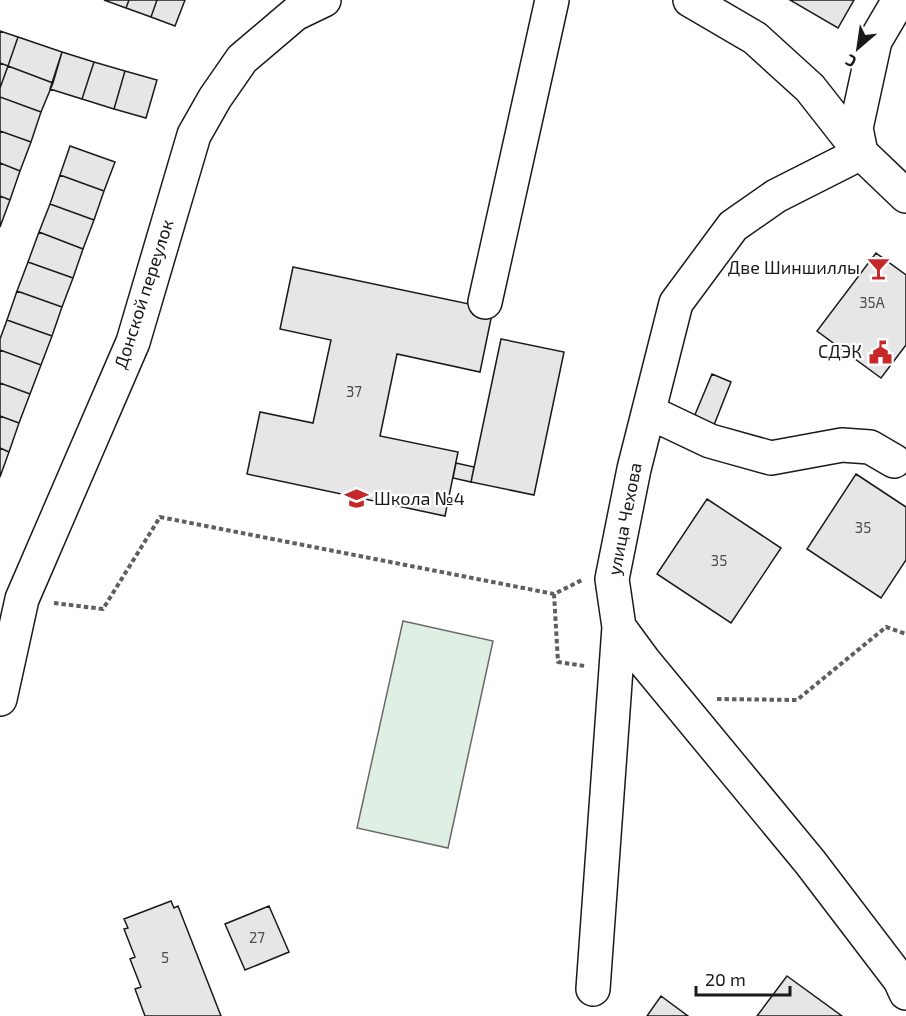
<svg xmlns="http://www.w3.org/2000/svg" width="906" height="1016" font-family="'Exo 2',sans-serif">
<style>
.green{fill:#e0efe3;stroke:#6a6a6a;stroke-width:1.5}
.building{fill:#e6e6e6;stroke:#1a1a1a;stroke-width:1.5}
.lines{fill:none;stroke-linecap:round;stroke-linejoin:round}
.minor-casing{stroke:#1a1a1a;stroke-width:36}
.path{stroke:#5f5f5f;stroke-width:4;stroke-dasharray:4.5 3;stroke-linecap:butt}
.minor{stroke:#fff;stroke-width:33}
.labels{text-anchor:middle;stroke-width:4.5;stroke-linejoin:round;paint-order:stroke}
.number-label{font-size:15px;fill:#4d4d4d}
.poi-label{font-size:18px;fill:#1a1a1a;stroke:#fff;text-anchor:end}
.street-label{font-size:18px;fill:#1a1a1a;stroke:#fff}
</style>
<rect width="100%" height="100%" fill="#fff"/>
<path class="green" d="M 403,621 L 493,641 L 448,848 L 357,828 Z"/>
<path class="building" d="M 104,0 L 129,0 L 126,8 Z
M 129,0 L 157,0 L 151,17 L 126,8 Z
M 157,0 L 185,0 L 175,26 L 151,17 Z
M 790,0 L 854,0 L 838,28 Z
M 0,31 L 18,37 L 8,66 L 0,63 Z
M 18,37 L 62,52 L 53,83 L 8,66 Z
M 62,52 L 94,62 L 82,99 L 50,89 Z
M 94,62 L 125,71 L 114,109 L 82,99 Z
M 0,63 L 8,66 L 0,88 Z
M 8,66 L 53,83 L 41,112 L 0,97 L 0,88 Z
M 125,71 L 157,80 L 146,118 L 114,109 Z
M 0,97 L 41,112 L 31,142 L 0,131 Z
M 0,131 L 31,142 L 20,171 L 0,163 Z
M 70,146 L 115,162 L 104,191 L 60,175 Z
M 0,163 L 20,171 L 10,200 L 0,196 Z
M 60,175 L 104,191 L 94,220 L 50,204 Z
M 0,196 L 10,200 L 0,227 Z
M 50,204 L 94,220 L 83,249 L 39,232 Z
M 39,232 L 83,249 L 73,278 L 28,262 Z
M 876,253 L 906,275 L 906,345 L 881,378 L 817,331 Z
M 28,262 L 73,278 L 62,307 L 17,291 Z
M 293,267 L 493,309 L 480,372 L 397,354 L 380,436 L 458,452 L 445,516 L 247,474 L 260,412 L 313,423 L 331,340 L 280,329 Z
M 17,291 L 62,307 L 52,336 L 7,320 Z
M 7,320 L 52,336 L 41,365 L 0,350 L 0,339 Z
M 501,339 L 564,352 L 534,495 L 471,482 Z
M 0,350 L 41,365 L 30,394 L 0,383 Z
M 712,374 L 731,382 L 714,425 L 694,417 Z
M 0,383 L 30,394 L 19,423 L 0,416 Z
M 0,416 L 19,423 L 9,452 L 0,448 Z
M 0,448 L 9,452 L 0,477 Z
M 456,463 L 474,467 L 471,482 L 453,478 Z
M 856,474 L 906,507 L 906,560 L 881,598 L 807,549 Z
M 707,499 L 781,548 L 731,623 L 657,574 Z
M 171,901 L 174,908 L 178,906 L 221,1016 L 145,1016 L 135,989 L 141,987 L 130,959 L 135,957 L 124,929 L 128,928 L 124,919 Z
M 269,906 L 289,952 L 245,970 L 225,924 Z
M 787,976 L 842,1016 L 757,1016 Z
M 661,996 L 688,1016 L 647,1016 Z"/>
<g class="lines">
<defs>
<path id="minor" d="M 690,0 L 755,38 L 810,88 L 861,153 L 906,196
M 861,153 L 776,196 L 733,226 L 676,303 L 634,469 L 612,579 L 619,627 L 644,661 L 810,862 L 900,980 L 906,993
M 861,153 L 856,128 L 875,41 L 899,0
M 485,302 L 552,0
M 649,412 L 710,441 L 771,458 L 842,445 L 870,447 L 894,461
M 0,699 L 22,599 L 133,342 L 194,135 L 215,98 L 242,59 L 295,14 L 324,0
M 593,989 L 619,627"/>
</defs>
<use href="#minor" class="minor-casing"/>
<path class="path" d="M 554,594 L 558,662 L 585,666
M 54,603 L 103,609 L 160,517 L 554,594 L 582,580
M 717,699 L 797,700 L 886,627 L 906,634"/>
<use href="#minor" class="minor"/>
</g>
<defs>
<symbol id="bar-bare" viewBox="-9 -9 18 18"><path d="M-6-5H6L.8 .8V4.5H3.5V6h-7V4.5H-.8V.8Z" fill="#c62828" stroke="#fff" stroke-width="2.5" paint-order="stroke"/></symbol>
<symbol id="civic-bare" viewBox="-9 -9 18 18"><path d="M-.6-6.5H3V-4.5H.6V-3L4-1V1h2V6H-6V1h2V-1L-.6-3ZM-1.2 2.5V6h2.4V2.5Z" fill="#c62828" stroke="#fff" stroke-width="2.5" paint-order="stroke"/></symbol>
<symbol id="school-bare" viewBox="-9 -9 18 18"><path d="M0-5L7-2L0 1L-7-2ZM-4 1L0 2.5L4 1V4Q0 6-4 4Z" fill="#c62828" stroke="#fff" stroke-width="2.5" paint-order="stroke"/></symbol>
</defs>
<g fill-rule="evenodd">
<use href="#bar-bare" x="862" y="252" width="33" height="33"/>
<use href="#civic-bare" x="864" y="336" width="33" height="33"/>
<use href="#school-bare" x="340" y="482" width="33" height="33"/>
</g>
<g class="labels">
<g class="number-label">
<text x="872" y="308">35А</text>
<text x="354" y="397">37</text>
<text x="863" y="533">35</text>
<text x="719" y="566">35</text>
<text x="257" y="943">27</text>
<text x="165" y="963">5</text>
</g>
<g class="poi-label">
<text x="860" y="274">Две Шиншиллы</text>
<text x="862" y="358">СДЭК</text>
<text x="374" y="505" text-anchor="start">Школа №4</text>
</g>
<g class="street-label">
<text transform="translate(144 294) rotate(-72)" y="6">Донской переулок</text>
<text transform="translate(625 519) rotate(-79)" y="6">улица Чехова</text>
</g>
</g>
<g transform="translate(858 48) rotate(209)" stroke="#ffffff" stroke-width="4.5" paint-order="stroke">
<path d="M0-4.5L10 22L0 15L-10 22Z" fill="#1a1a1a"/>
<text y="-9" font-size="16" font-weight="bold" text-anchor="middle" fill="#1a1a1a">С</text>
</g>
<path d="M696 986v9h94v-9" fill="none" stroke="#1a1a1a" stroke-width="3"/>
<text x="705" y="986" font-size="18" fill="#1a1a1a" stroke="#ffffff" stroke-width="4.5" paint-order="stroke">20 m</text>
</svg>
